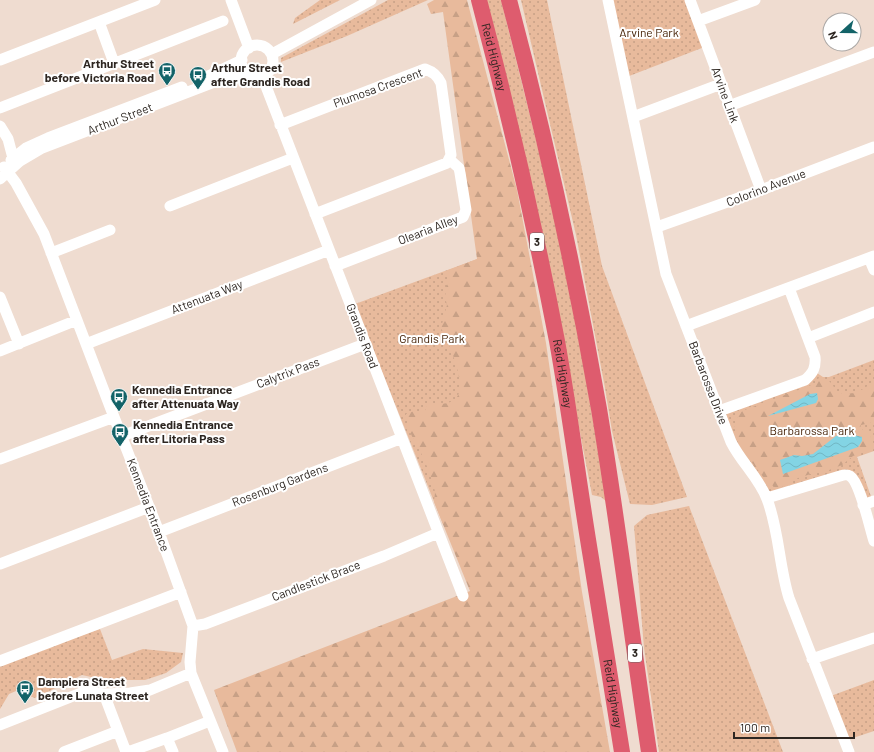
<svg xmlns="http://www.w3.org/2000/svg" width="874" height="752" font-family="Barlow,sans-serif">
<style>
.grass{fill:url(#grass-dots)}
.forest{fill:url(#forest-firs)}
.water{fill:url(#water-waves)}
.lines{fill:none;stroke-linecap:round;stroke-linejoin:round}
.minor{stroke:#fff;stroke-width:11}
.highway{stroke:#de5c6e;stroke-width:16}
.labels{text-anchor:middle;stroke-width:4;stroke-linejoin:round;paint-order:stroke}
.shield{fill:#fff;stroke:#6c6764;stroke-width:1}
.shield-label{font-size:11px;font-weight:bold;fill:#2d2621}
.park-label{font-size:12px;fill:#431f03;stroke:#fff}
.street-label{font-size:12px;fill:#2d2621;stroke:#fff}
.poi-label{font-size:12px;font-weight:bold;fill:#2d2621;stroke:#fff;text-anchor:start}
</style>
<defs>
<pattern id="grass-dots" width="8" height="8" patternUnits="userSpaceOnUse"><rect width="8" height="8" fill="#e8ba9c"/><path d="M2 2h.1M6 6h.1" fill="none" stroke="#c7a086" stroke-width="1.8" stroke-linecap="round"/></pattern>
<pattern id="forest-firs" width="22" height="20" patternUnits="userSpaceOnUse"><rect width="22" height="20" fill="#e8ba9c"/><path d="M5 1l3.5 6h-7zM16 11l3.5 6h-7z" fill="#c7a086"/></pattern>
<pattern id="water-waves" width="16" height="10" patternUnits="userSpaceOnUse"><rect width="16" height="10" fill="#83d4e4"/><path d="M0 5q4-4 8 0t8 0" fill="none" stroke="#71b6c3"/></pattern>
</defs>
<rect width="100%" height="100%" fill="#efdcd0"/>
<path class="grass" d="M 320,0 L 340,0 L 293,24 L 295,18 Z
M 388,0 L 428,0 L 347,36 L 281,62 L 281,58 Z
M 483,0 L 501,0 L 552,204 L 579,338 L 607,502 L 601,497 L 592,495 L 573,396 Z
M 521,0 L 547,0 L 602,266 L 687,497 L 652,505 L 630,504 L 612,431 L 605,388 L 576,235 Z
M 608,0 L 690,0 L 707,46 L 624,78 Z
M 480,258 L 443,524 L 355,304 Z
M 874,360 L 874,451 L 857,457 L 873,502 L 863,505 L 849,476 L 767,498 L 719,411 L 814,371 L 823,377 L 829,377 Z
M 689,506 L 783,752 L 659,752 L 644,648 L 634,526 L 647,515 Z
M 100,629 L 112,660 L 143,649 L 183,653 L 181,662 L 166,673 L 145,680 L 105,680 L 82,675 L 35,698 L 16,691 L 9,694 L 0,709 L 0,664 Z
M 874,680 L 874,731 L 844,741 L 828,697 Z"/>
<path class="forest" d="M 434,0 L 467,0 L 517,190 L 546,343 L 582,592 L 610,752 L 237,752 L 214,690 L 470,591 L 434,502 C 434,499 435,495 435,492 C 434,482 424,458 419,449 C 412,437 407,428 406,414 L 414,411 L 424,413 L 428,403 C 437,404 450,406 457,397 C 467,383 448,341 441,328 L 447,305 L 445,297 L 448,278 L 446,271 L 477,259 L 443,12 L 431,14 L 427,4 Z
M 819,377 L 824,380 L 827,379 L 832,384 L 838,394 C 844,392 848,394 854,393 C 863,391 868,385 874,380 L 874,422 L 861,425 L 860,428 C 869,432 874,439 874,449 L 853,456 L 842,465 L 824,472 L 820,471 L 792,480 L 782,487 L 775,487 L 768,483 L 739,446 L 734,426 L 736,419 L 742,411 L 814,384 L 817,382 Z"/>
<path class="water" d="M 817,393 L 818,399 L 816,403 L 768,416 L 810,394 Z
M 846,433 L 862,437 L 862,441 L 858,447 L 783,474 L 780,460 L 794,455 L 802,456 L 813,454 L 836,436 Z"/>
<g class="lines">
<path class="minor" d="M 231,0 L 249,48
M 608,0 L 666,274 L 731,442 C 741,462 759,478 767,499 C 779,530 779,566 789,598 L 849,752
M 690,0 L 761,190
M 698,21 L 755,0
M 99,22 L 114,63
M241 61a16 16 0 1 1 32 0a16 16 0 1 1-32 0Z
M 272,54 L 371,0
M 0,60 L 155,0
M 262,76 L 463,596
M 200,80 L 242,60
M 729,106 L 874,52
M 0,108 L 223,21
M 633,117 L 721,84
M 280,125 L 425,69 C 433,72 437,75 441,83 L 451,155 L 447,163 L 315,214
M 0,126 L 8,139 L 13,158
M 11,160 L 26,148 L 48,138 L 182,87
M 4,167 L 16,183 L 44,234 L 114,417 L 159,532 L 193,626 L 190,662 L 191,673 L 223,752
M 0,179 L 20,161 L 42,148 L 222,79 L 241,75 L 246,72
M 170,206 L 293,158
M 657,227 L 761,190 L 874,147
M 51,253 L 110,230
M 869,258 L 874,270
M 335,266 L 463,217 L 466,210 L 460,173 L 459,168 L 449,159
M 0,297 L 19,344
M 686,326 L 874,256
M 808,338 L 874,312
M 86,344 L 329,250
M 0,351 L 77,320
M 719,411 L 805,380 C 813,373 816,368 815,357 L 789,288
M 122,436 L 365,344
M 0,459 L 114,417
M 767,498 L 840,476 C 843,475 847,474 850,476 C 860,482 870,529 874,541
M 863,505 L 874,501
M 159,532 L 402,438
M 0,564 L 149,507
M 193,626 L 205,624 L 384,556 L 438,533
M 812,659 L 874,638
M 0,661 L 181,592
M 104,694 L 126,752
M 0,725 L 86,691 L 104,694 L 130,693 L 150,690 L 191,673
M 167,738 L 173,752
M 64,752 L 118,731
M 128,752 L 167,738 L 210,721"/>
<g class="highway">
<path id="s1" d="M 479,0 C 509,113 535,227 557,341 C 570,413 579,486 591,558 C 601,623 612,687 622,752"/>
<path d="M 509,0 C 545,135 575,272 599,409 C 618,523 632,638 649,752"/>
</g>
</g>
<defs>
<symbol id="bus-pin" viewBox="-11 -11 22 30"><path d="M0 17L-7.5 6A9.5 9.5 0 1 1 7.5 6Z" fill="#136368" stroke="#fff"/><path d="M-5-6H5V4H4V6H2V4H-2V6H-4V4H-5ZM-3.5-4V0h7V-4ZM-3.5 1.2v1.5H-2V1.2ZM2 1.2v1.5H3.5V1.2Z" fill="#fff"/></symbol>
</defs>
<g fill-rule="evenodd">
<use href="#bus-pin" x="157" y="61" width="20" height="27"/>
<use href="#bus-pin" x="188" y="65" width="20" height="27"/>
<use href="#bus-pin" x="109" y="387" width="20" height="27"/>
<use href="#bus-pin" x="110" y="422" width="20" height="27"/>
<use href="#bus-pin" x="15" y="679" width="20" height="27"/>
</g>
<g class="labels">
<g class="shield">
<rect x="530" y="233" width="14" height="18" rx="3"/>
<rect x="628" y="644" width="14" height="18" rx="3"/>
</g>
<g class="shield-label">
<text x="537" y="246">3</text>
<text x="635" y="657">3</text>
</g>
<g class="park-label">
<text x="649" y="37">Arvine Park</text>
<text x="432" y="343">Grandis Park</text>
<text x="812" y="435">Barbarossa Park</text>
</g>
<g class="street-label">
<text dy="4" stroke="none"><textPath href="#s1" startOffset="59">Reid Highway</textPath></text>
<text transform="translate(378 88) rotate(-20)" y="4">Plumosa Crescent</text>
<text transform="translate(725 95) rotate(70)" y="4">Arvine Link</text>
<text transform="translate(120 119) rotate(-21)" y="4">Arthur Street</text>
<text transform="translate(766 188) rotate(-21)" y="4">Colorino Avenue</text>
<text transform="translate(428 230) rotate(-21)" y="4">Olearia Alley</text>
<text transform="translate(207 297) rotate(-21)" y="4">Attenuata Way</text>
<text transform="translate(362 336) rotate(69)" y="4">Grandis Road</text>
<text transform="translate(288 373) rotate(-21)" y="4">Calytrix Pass</text>
<text dy="4" stroke="none"><textPath href="#s1" startOffset="383">Reid Highway</textPath></text>
<text transform="translate(708 383) rotate(69)" y="4">Barbarossa Drive</text>
<text transform="translate(280 485) rotate(-21)" y="4">Rosenburg Gardens</text>
<text transform="translate(148 505) rotate(69)" y="4">Kennedia Entrance</text>
<text transform="translate(316 581) rotate(-21)" y="4">Candlestick Brace</text>
<text dy="4" stroke="none"><textPath href="#s1" startOffset="707">Reid Highway</textPath></text>
</g>
<g class="poi-label">
<text x="154" y="68" text-anchor="end">Arthur Street<tspan x="154" dy="14">before Victoria Road</tspan></text>
<text x="211" y="72">Arthur Street<tspan x="211" dy="14">after Grandis Road</tspan></text>
<text x="132" y="394">Kennedia Entrance<tspan x="132" dy="14">after Attenuata Way</tspan></text>
<text x="133" y="429">Kennedia Entrance<tspan x="133" dy="14">after Litoria Pass</tspan></text>
<text x="38" y="686">Dampiera Street<tspan x="38" dy="14">before Lunata Street</tspan></text>
</g>
</g>
<g transform="translate(842 32) rotate(249)"><circle r="19" fill="#ffffff" stroke="#aba8a6"/>
<path d="M0-3L7 15L0 10L-7 15Z" fill="#136368"/>
<text y="-6" font-size="11" font-weight="bold" text-anchor="middle" fill="#2d2621">N</text>
</g>
<path d="M734 732v6h120v-6" fill="none" stroke="#2d2621" stroke-width="2"/>
<text x="740" y="732" font-size="12" fill="#2d2621" stroke="#ffffff" stroke-width="3" paint-order="stroke">100 m</text>
</svg>
